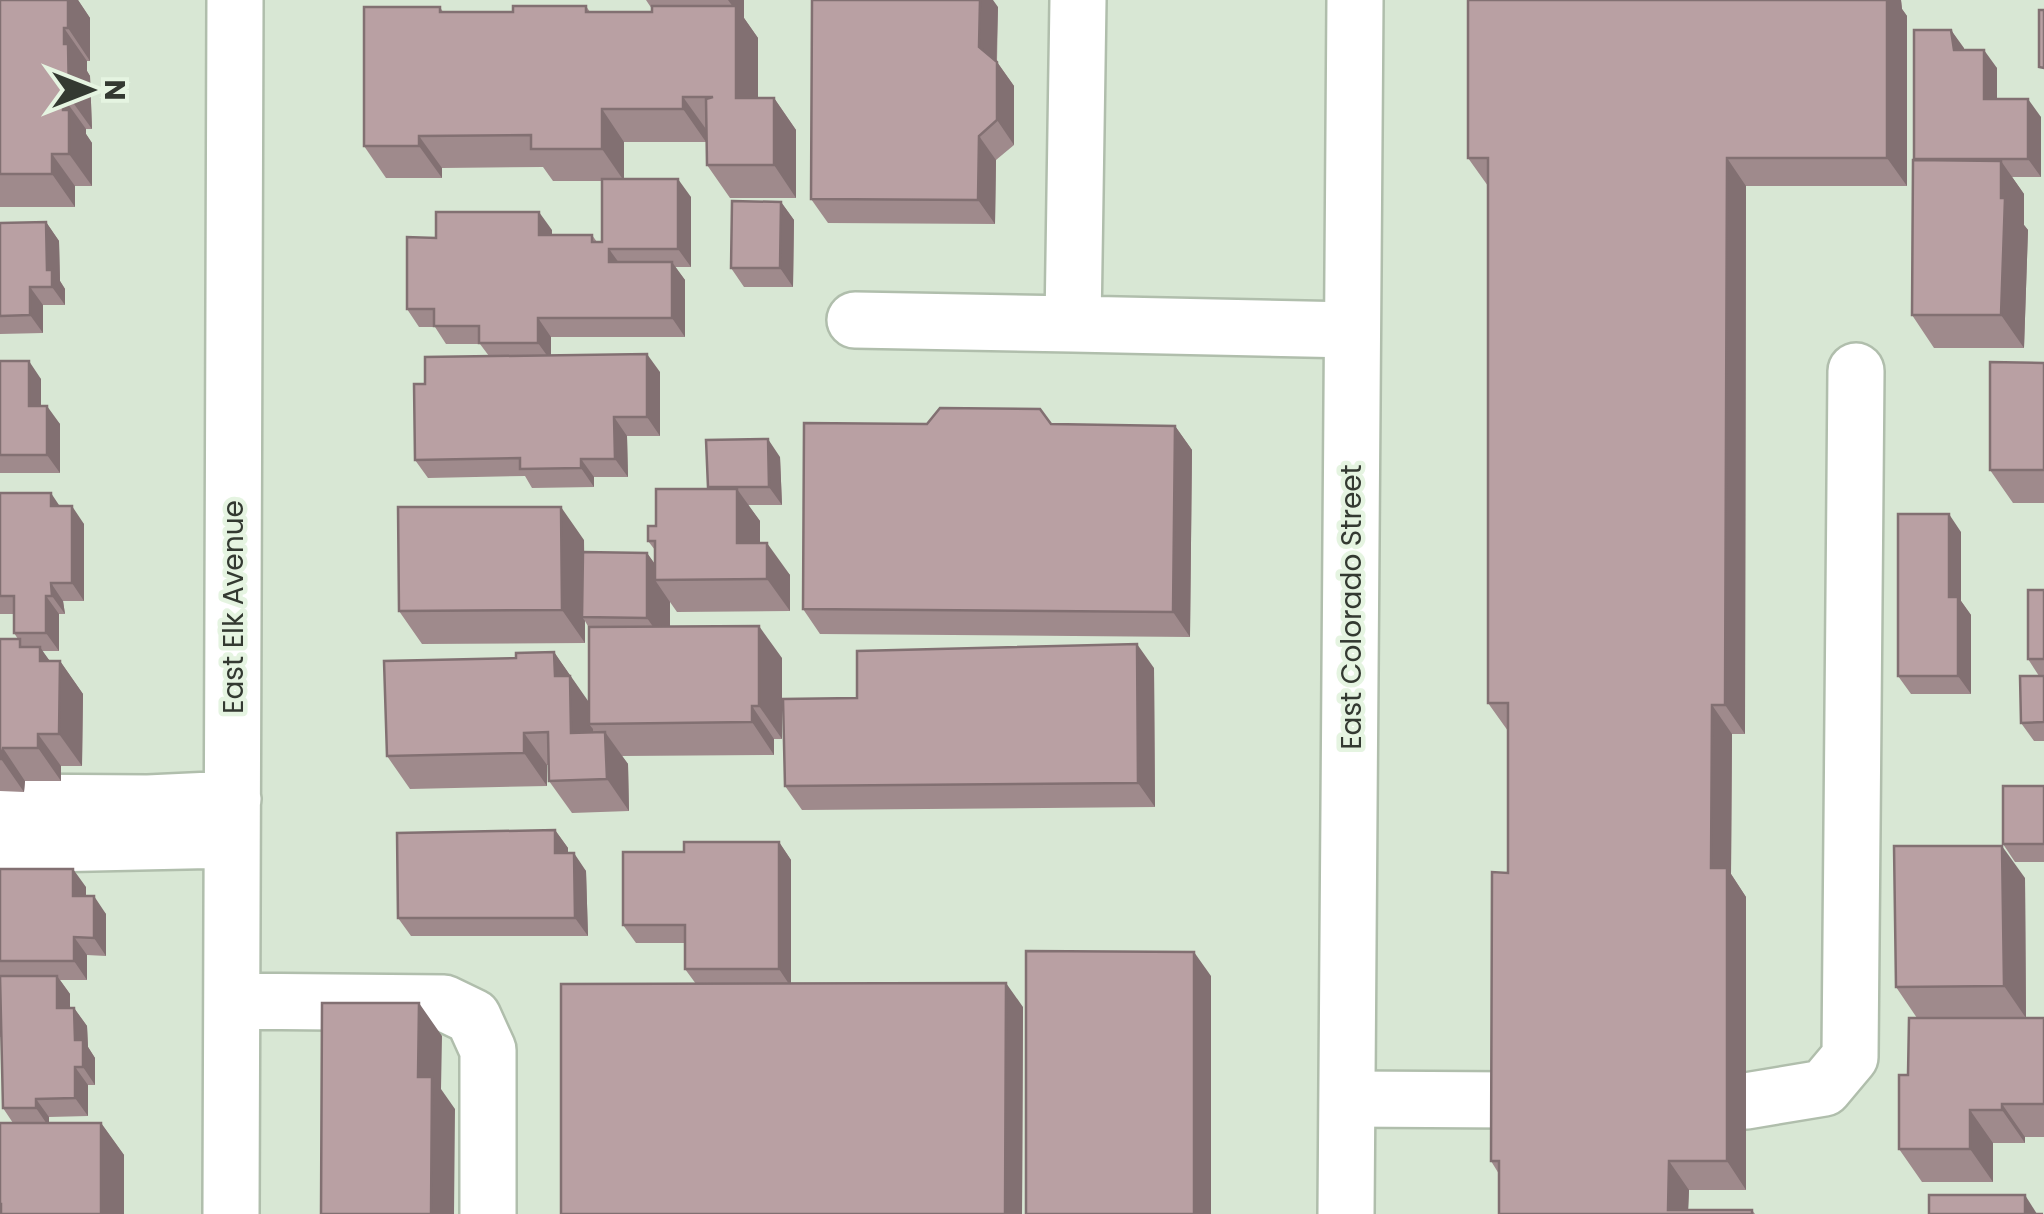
<svg xmlns="http://www.w3.org/2000/svg" width="2044" height="1214" font-family="Poppins,sans-serif">
<style>
.lines{fill:none;stroke-linecap:round;stroke-linejoin:round}
.minor-casing{stroke:#b0beac;stroke-width:60}
.major-casing{stroke:#b0beac;stroke-width:60}
.minor{stroke:#fff;stroke-width:55}
.major{stroke:#fff;stroke-width:55}
.wall{fill:#9f8a8c}
.shaded-wall{fill:#827072}
.building{fill:#b9a0a3;stroke:#827072;stroke-width:2.5}
.labels{text-anchor:middle;stroke-width:9;stroke-linejoin:round;paint-order:stroke}
.street-label{font-size:28px;fill:#333931;stroke:#e5f4e1}
</style>
<rect width="100%" height="100%" fill="#d8e7d4"/>
<g class="lines">
<defs>
<path id="minor" d="M 1078,0 L 1073,324 L 1352,330
M 855,320 L 1073,324
M 0,802 L 148,803 L 233,799
M 0,845 L 232,840
M 232,1001 L 444,1003 L 473,1017 L 488,1050 L 488,1214
M 1348,1099 L 1511,1100
M 1746,1101 L 1824,1088 L 1850,1057 L 1856,371
M 231,1214 L 235,0"/>
<path id="major" d="M 1346,1214 L 1355,0"/>
</defs>
<use href="#minor" class="minor-casing"/>
<use href="#major" class="major-casing"/>
<use href="#minor" class="minor"/>
<use href="#major" class="major"/>
</g>
<path class="wall" d="M 0,0 L 78,0 L 90,18 L 90,61 L 87,61 L 87,71 L 90,76 L 92,129 L 86,129 L 86,134 L 92,143 L 92,186 L 75,186 L 75,207 L 0,207 Z
M 646,0 L 744,0 L 744,18 L 758,38 L 758,98 L 774,98 L 796,130 L 796,198 L 730,198 L 707,165 L 707,129 L 706,142 L 624,142 L 624,179 L 691,197 L 691,267 L 675,267 L 685,280 L 685,337 L 551,337 L 551,355 L 660,372 L 660,436 L 627,436 L 628,477 L 594,477 L 594,487 L 532,488 L 525,476 L 428,478 L 415,460 L 425,384 L 489,356 L 480,344 L 446,344 L 435,327 L 419,327 L 407,309 L 436,238 L 552,230 L 552,235 L 592,235 L 597,242 L 602,242 L 602,181 L 553,181 L 543,167 L 442,168 L 442,178 L 386,178 L 364,146 L 440,7 L 443,12 L 513,12 L 586,6 L 590,12 L 652,12 L 652,9 Z
M 1583,0 L 1901,0 L 1902,9 L 1907,16 L 1907,186 L 1746,186 L 1745,734 L 1732,734 L 1731,874 L 1746,897 L 1746,1190 L 1689,1190 L 1688,1210 L 1752,1210 L 1755,1214 L 1499,1214 L 1499,1174 L 1491,1161 L 1508,873 L 1508,731 L 1488,703 L 1488,186 L 1468,158 Z
M 998,7 L 997,62 L 1014,86 L 1014,145 L 996,160 L 995,224 L 828,223 L 811,199 Z
M 1951,30 L 1964,50 L 1997,68 L 1997,99 L 2041,117 L 2041,177 L 2012,177 L 2024,194 L 2024,225 L 2028,230 L 2024,348 L 1934,348 L 1912,315 L 1915,160 Z
M 781,202 L 794,220 L 793,287 L 744,287 L 731,268 Z
M 46,222 L 59,241 L 60,281 L 65,289 L 65,305 L 43,305 L 43,333 L 0,334 L 0,223 Z
M 0,361 L 41,379 L 41,406 L 60,424 L 60,473 L 0,473 Z
M 2044,363 L 2044,503 L 2013,503 L 1990,470 Z
M 927,424 L 1175,426 L 1192,450 L 1190,637 L 820,634 L 803,609 Z
M 780,457 L 782,505 L 748,505 L 760,521 L 760,543 L 790,575 L 790,611 L 677,612 L 670,602 L 670,626 L 782,658 L 782,739 L 774,739 L 774,755 L 622,756 L 628,764 L 629,811 L 572,813 L 549,781 L 549,765 L 547,765 L 547,786 L 410,789 L 387,756 L 516,658 L 554,652 L 589,704 L 589,628 L 585,621 L 585,643 L 422,644 L 399,611 L 584,540 L 584,552 L 647,553 L 655,564 L 655,550 L 648,541 L 656,526 L 709,489 L 708,487 Z
M 0,493 L 60,506 L 84,524 L 84,601 L 63,601 L 65,614 L 59,614 L 59,651 L 42,651 L 50,661 L 60,661 L 83,694 L 82,766 L 61,766 L 61,781 L 25,781 L 24,792 L 0,791 L 0,639 L 18,639 L 14,633 L 14,614 L 0,614 Z
M 1961,532 L 1961,601 L 1971,615 L 1971,694 L 1911,694 L 1898,676 Z
M 2044,590 L 2044,741 L 2034,741 L 2021,723 L 2039,676 L 2028,659 Z
M 1154,668 L 1155,807 L 802,810 L 785,786 L 857,698 Z
M 2044,786 L 2044,862 L 2015,862 L 2003,844 Z
M 555,830 L 568,848 L 568,853 L 586,871 L 588,936 L 411,936 L 398,918 Z
M 779,842 L 791,860 L 791,983 L 1023,1007 L 1022,1214 L 561,1214 L 696,984 L 685,969 L 685,943 L 636,943 L 623,925 L 684,852 Z
M 0,869 L 86,887 L 86,896 L 106,914 L 106,956 L 87,955 L 87,980 L 60,980 L 70,994 L 70,1008 L 74,1008 L 87,1026 L 88,1047 L 95,1058 L 95,1085 L 88,1085 L 88,1116 L 49,1117 L 49,1123 L 101,1123 L 124,1155 L 124,1214 L 0,1214 L 0,1123 L 13,1123 L 3,1108 L 2,1037 L 0,1037 Z
M 2025,878 L 2026,1018 L 2044,1018 L 2044,1137 L 2025,1137 L 2025,1143 L 1993,1143 L 1993,1182 L 1922,1182 L 1899,1149 L 1908,1075 L 1917,1018 L 1896,987 Z"/>
<path class="shaded-wall" d="M 58,0 L 78,0 L 90,18 L 90,61 L 68,28 Z
M 728,0 L 744,0 L 744,18 L 758,38 L 758,131 L 736,98 L 736,11 Z
M 980,0 L 993,0 L 998,7 L 996,71 L 979,47 Z
M 1887,0 L 1901,0 L 1902,9 L 1907,16 L 1907,186 L 1887,158 Z
M 64,28 L 87,61 L 87,71 L 90,76 L 92,129 L 69,97 Z
M 1951,30 L 1964,48 L 1966,68 L 1954,50 Z
M 1984,50 L 1997,68 L 1997,117 L 1984,99 Z
M 997,62 L 1014,86 L 1014,145 L 997,120 Z
M 63,97 L 86,129 L 86,134 L 92,143 L 92,186 L 69,154 L 63,110 Z
M 683,97 L 706,129 L 706,142 L 683,109 Z
M 774,98 L 796,130 L 796,198 L 774,165 Z
M 2028,99 L 2041,117 L 2041,177 L 2028,159 Z
M 602,109 L 624,142 L 624,181 L 602,149 Z
M 419,136 L 442,168 L 442,178 L 419,146 Z
M 979,136 L 996,160 L 995,224 L 978,200 Z
M 52,154 L 75,186 L 75,207 L 52,174 Z
M 1727,158 L 1746,186 L 1745,734 L 1725,705 Z
M 2001,161 L 2024,194 L 2024,225 L 2028,230 L 2024,348 L 2001,315 Z
M 678,179 L 691,197 L 691,267 L 678,249 Z
M 781,202 L 794,220 L 793,287 L 780,268 Z
M 539,212 L 552,230 L 552,253 L 539,235 Z
M 46,222 L 59,241 L 60,281 L 65,289 L 65,305 L 52,287 L 47,270 Z
M 609,249 L 622,267 L 609,262 Z
M 672,262 L 685,280 L 685,337 L 672,318 Z
M 30,287 L 43,305 L 43,333 L 30,315 Z
M 538,318 L 551,337 L 551,361 L 538,343 Z
M 647,354 L 660,372 L 660,436 L 647,417 Z
M 29,361 L 41,379 L 41,424 L 29,406 Z
M 47,406 L 60,424 L 60,473 L 47,455 Z
M 614,417 L 627,436 L 628,477 L 615,459 Z
M 1175,426 L 1192,450 L 1190,637 L 1173,612 Z
M 768,439 L 780,457 L 782,505 L 769,487 Z
M 581,459 L 594,477 L 594,487 L 581,468 Z
M 737,489 L 760,521 L 760,575 L 737,543 Z
M 51,493 L 63,511 L 51,506 Z
M 72,506 L 84,524 L 84,601 L 72,583 Z
M 561,507 L 584,540 L 585,617 L 582,617 L 585,621 L 585,643 L 562,610 Z
M 1949,514 L 1961,532 L 1961,601 L 1971,615 L 1971,694 L 1958,676 L 1949,597 Z
M 767,543 L 790,575 L 790,611 L 767,579 Z
M 647,553 L 666,580 L 655,580 L 670,602 L 670,651 L 647,618 Z
M 51,583 L 63,601 L 65,614 L 52,596 Z
M 46,596 L 59,614 L 59,651 L 46,633 Z
M 759,626 L 782,658 L 782,739 L 759,706 Z
M 1137,644 L 1154,668 L 1155,807 L 1138,783 Z
M 40,647 L 60,676 L 60,661 L 83,694 L 82,766 L 59,734 L 40,661 Z
M 554,652 L 593,708 L 589,724 L 593,729 L 594,765 L 571,733 L 555,676 Z
M 1712,705 L 1732,734 L 1731,874 L 1746,897 L 1746,1190 L 1727,1161 L 1711,868 Z
M 752,706 L 774,739 L 774,755 L 752,722 Z
M 605,732 L 628,764 L 629,811 L 607,779 Z
M 524,733 L 547,765 L 547,786 L 524,753 Z
M 38,734 L 61,766 L 61,781 L 38,748 Z
M 3,748 L 25,781 L 24,792 L 1,759 Z
M 555,830 L 568,848 L 568,871 L 555,853 Z
M 779,842 L 791,860 L 791,987 L 779,969 Z
M 2002,846 L 2025,878 L 2026,1018 L 2004,986 Z
M 574,853 L 586,871 L 588,936 L 575,918 Z
M 73,869 L 86,887 L 86,914 L 73,896 Z
M 94,896 L 106,914 L 106,956 L 94,938 Z
M 74,937 L 87,955 L 87,980 L 74,961 Z
M 1194,952 L 1211,976 L 1211,1214 L 1194,1214 Z
M 57,976 L 70,994 L 70,1026 L 57,1008 Z
M 1006,983 L 1023,1007 L 1022,1214 L 1005,1214 Z
M 419,1003 L 442,1036 L 441,1089 L 455,1109 L 454,1214 L 431,1214 L 418,1077 Z
M 74,1008 L 87,1026 L 88,1047 L 95,1058 L 95,1085 L 83,1067 L 75,1040 Z
M 75,1067 L 88,1085 L 88,1116 L 75,1098 Z
M 36,1099 L 49,1117 L 49,1127 L 36,1108 Z
M 2002,1104 L 2025,1137 L 2025,1143 L 2002,1110 Z
M 1970,1110 L 1993,1143 L 1993,1182 L 1970,1149 Z
M 101,1123 L 124,1155 L 124,1214 L 101,1214 Z
M 1669,1161 L 1689,1190 L 1688,1214 L 1668,1210 Z
M 2025,1195 L 2037,1214 L 2025,1214 Z"/>
<path class="building" d="M 0,0 L 68,0 L 68,28 L 64,28 L 64,44 L 68,44 L 69,97 L 63,97 L 63,110 L 69,110 L 69,154 L 52,154 L 52,174 L 0,174 Z
M 812,0 L 980,0 L 979,47 L 997,62 L 997,120 L 979,136 L 978,200 L 811,199 Z
M 1468,0 L 1887,0 L 1887,158 L 1727,158 L 1725,705 L 1712,705 L 1711,868 L 1727,868 L 1727,1161 L 1669,1161 L 1668,1210 L 1752,1210 L 1752,1214 L 1499,1214 L 1499,1161 L 1491,1161 L 1492,872 L 1508,873 L 1508,703 L 1488,703 L 1488,158 L 1468,158 Z
M 513,6 L 586,6 L 586,12 L 652,12 L 652,6 L 736,6 L 736,98 L 774,98 L 774,165 L 707,165 L 706,99 L 713,97 L 683,97 L 683,109 L 602,109 L 602,149 L 531,149 L 531,135 L 419,136 L 419,146 L 364,146 L 364,7 L 440,7 L 440,12 L 513,12 Z
M 2039,10 L 2044,10 L 2044,68 L 2039,67 Z
M 1914,30 L 1951,30 L 1954,50 L 1984,50 L 1984,99 L 2028,99 L 2028,159 L 1914,159 Z
M 1913,160 L 2001,161 L 2001,198 L 2005,198 L 2001,315 L 1912,315 Z
M 602,179 L 678,179 L 678,249 L 609,249 L 609,262 L 672,262 L 672,318 L 538,318 L 538,343 L 479,343 L 479,326 L 434,326 L 434,309 L 407,309 L 407,237 L 436,238 L 436,212 L 539,212 L 539,235 L 592,235 L 592,242 L 602,242 Z
M 732,201 L 781,202 L 780,268 L 731,268 Z
M 46,222 L 47,270 L 52,270 L 52,287 L 30,287 L 30,315 L 0,316 L 0,223 Z
M 647,354 L 647,417 L 614,417 L 615,459 L 581,459 L 581,468 L 520,469 L 520,458 L 415,460 L 414,384 L 425,384 L 425,357 Z
M 0,361 L 29,361 L 29,406 L 47,406 L 47,455 L 0,455 Z
M 1990,362 L 2044,363 L 2044,470 L 1990,470 Z
M 940,408 L 1040,409 L 1051,424 L 1175,426 L 1173,612 L 803,609 L 804,423 L 927,424 Z
M 768,439 L 769,487 L 708,487 L 706,440 Z
M 656,489 L 737,489 L 737,543 L 767,543 L 767,579 L 655,580 L 655,541 L 648,541 L 648,526 L 656,526 Z
M 0,493 L 51,493 L 51,506 L 72,506 L 72,583 L 51,583 L 52,596 L 46,596 L 46,633 L 14,633 L 14,596 L 0,596 Z
M 398,507 L 561,507 L 562,610 L 399,611 Z
M 1898,514 L 1949,514 L 1949,597 L 1958,597 L 1958,676 L 1898,676 Z
M 583,552 L 647,553 L 647,618 L 582,617 Z
M 2028,590 L 2044,590 L 2044,659 L 2028,659 Z
M 759,626 L 759,706 L 752,706 L 752,722 L 589,724 L 589,627 Z
M 0,639 L 20,639 L 20,647 L 40,647 L 40,661 L 60,661 L 59,734 L 38,734 L 38,748 L 3,748 L 1,759 L 0,759 Z
M 1137,644 L 1138,783 L 785,786 L 783,699 L 857,698 L 857,651 Z
M 554,652 L 555,676 L 570,676 L 571,733 L 605,732 L 607,779 L 549,781 L 548,732 L 524,733 L 524,753 L 387,756 L 384,661 L 516,658 L 516,653 Z
M 2020,676 L 2044,676 L 2044,722 L 2021,723 Z
M 2003,786 L 2044,786 L 2044,844 L 2003,844 Z
M 555,830 L 555,853 L 574,853 L 575,918 L 398,918 L 397,833 Z
M 684,842 L 779,842 L 779,969 L 685,969 L 685,925 L 623,925 L 623,852 L 684,852 Z
M 1894,846 L 2002,846 L 2004,986 L 1896,987 Z
M 0,869 L 73,869 L 73,896 L 94,896 L 94,938 L 74,937 L 74,961 L 0,961 Z
M 1026,951 L 1194,952 L 1194,1214 L 1026,1214 Z
M 0,976 L 57,976 L 57,1008 L 74,1008 L 75,1040 L 83,1040 L 83,1067 L 75,1067 L 75,1098 L 36,1099 L 36,1108 L 3,1108 Z
M 1006,983 L 1005,1214 L 561,1214 L 561,984 Z
M 322,1003 L 419,1003 L 418,1077 L 432,1077 L 431,1214 L 321,1214 Z
M 1909,1018 L 2044,1018 L 2044,1104 L 2002,1104 L 2002,1110 L 1970,1110 L 1970,1149 L 1899,1149 L 1899,1075 L 1908,1075 Z
M 0,1123 L 101,1123 L 101,1214 L 1,1214 L 1,1204 L 0,1204 Z
M 1929,1195 L 2025,1195 L 2025,1214 L 2043,1214 L 1929,1214 Z"/>
<g class="labels">
<g class="street-label">
<text transform="translate(233 607) rotate(-90)" y="10">East Elk Avenue</text>
<text transform="translate(1351 607) rotate(-90)" y="10">East Colorado Street</text>
</g>
</g>
<g transform="translate(90 90) rotate(90)" stroke="#e5f4e1" stroke-width="8" paint-order="stroke">
<path d="M0-8L18 38L0 25L-18 38Z" fill="#333931"/>
<text y="-15" font-size="28" font-weight="bold" text-anchor="middle" fill="#333931">N</text>
</g>
</svg>
